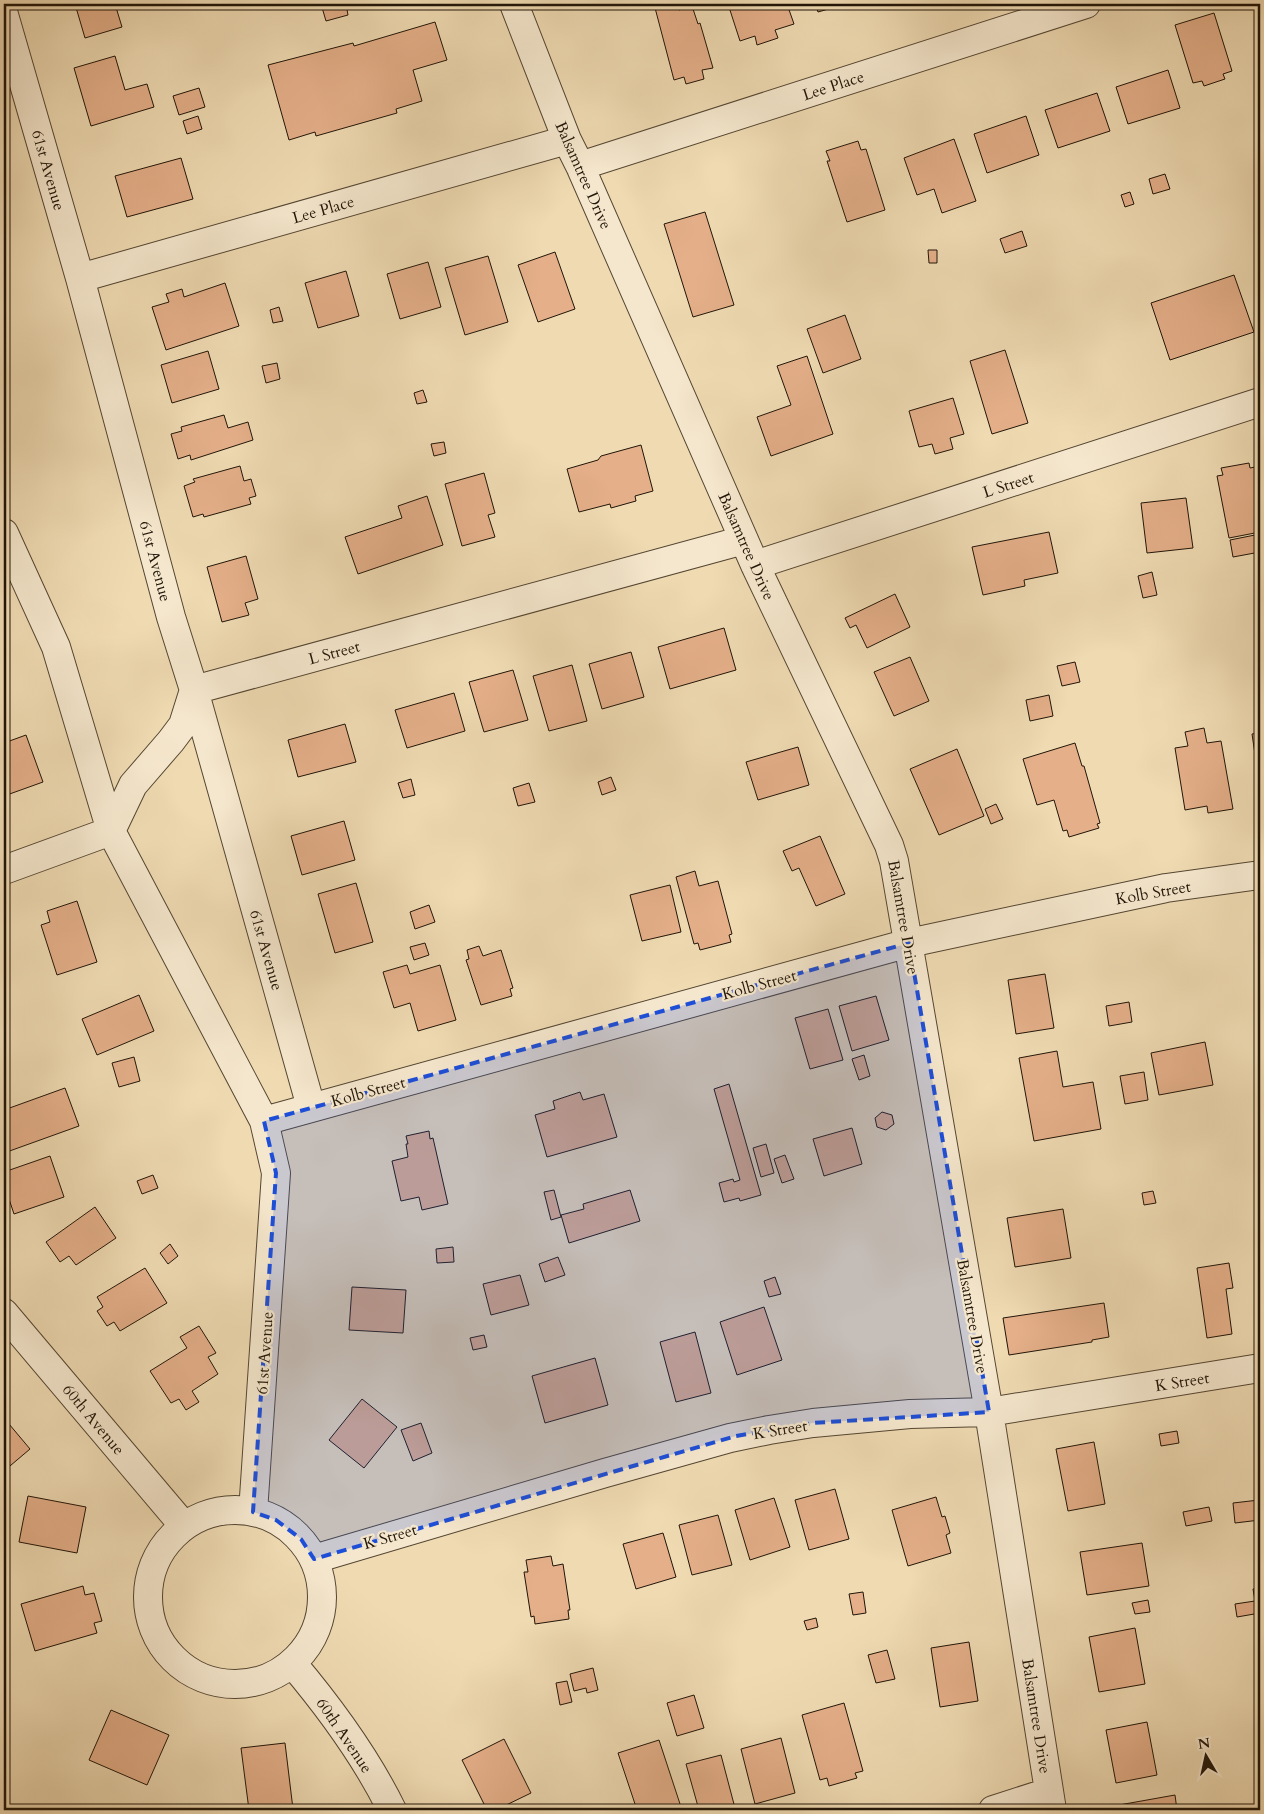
<svg xmlns="http://www.w3.org/2000/svg" width="1264" height="1814" font-family="Cardo,serif">
<style>
.building{fill:#e4af89;stroke:#201508}
.lines{fill:none;stroke-linecap:round;stroke-linejoin:round}
.street-casing{stroke:#544632;stroke-width:30}
.street{stroke:#f5e7cd;stroke-width:28}
.marked{fill:#1d4ed8;fill-opacity:0.2;stroke:#1d4ed8;stroke-width:4;stroke-dasharray:10 6;stroke-linejoin:round}
.labels{text-anchor:middle;stroke-width:4.5;stroke-linejoin:round;paint-order:stroke}
.street-label{font-size:16px;fill:#201508;stroke:#f5e7cd}
</style>
<rect width="100%" height="100%" fill="#efdab2"/>
<filter id="stains"><feTurbulence type="fractalNoise" baseFrequency=".004" numOctaves="4"/><feColorMatrix values="0 0 0 0 .2 0 0 0 0 .09 0 0 0 0 .02 0 0 0 .5 -.17"/></filter>
<radialGradient id="worn" r=".72"><stop offset=".6" stop-color="#630" stop-opacity="0"/><stop offset="1" stop-color="#630" stop-opacity=".3"/></radialGradient>
<path class="building" d="M 75,4 L 115,4 L 122,27 L 85,38 Z
M 321,4 L 346,4 L 348,15 L 326,21 Z
M 654,4 L 678,4 L 679,10 L 692,6 L 698,24 L 700,23 L 713,68 L 702,70 L 704,79 L 686,84 L 684,77 L 674,80 Z
M 728,4 L 787,4 L 794,24 L 775,30 L 778,38 L 757,45 L 755,36 L 740,41 Z
M 815,4 L 846,4 L 818,12 Z
M 1214,13 L 1232,71 L 1223,74 L 1225,79 L 1204,86 L 1202,81 L 1193,83 L 1175,25 Z
M 435,22 L 447,60 L 413,70 L 422,101 L 396,109 L 397,113 L 316,136 L 315,132 L 289,140 L 268,65 L 353,43 L 354,46 Z
M 115,56 L 125,90 L 147,84 L 154,107 L 91,126 L 74,68 Z
M 1168,70 L 1180,108 L 1128,124 L 1116,87 Z
M 199,88 L 205,107 L 179,115 L 173,96 Z
M 1097,93 L 1110,131 L 1058,148 L 1045,110 Z
M 198,116 L 202,129 L 187,134 L 183,121 Z
M 1026,116 L 1039,155 L 987,173 L 974,134 Z
M 954,139 L 976,201 L 942,213 L 934,189 L 917,195 L 904,158 Z
M 858,141 L 861,150 L 866,149 L 885,210 L 847,222 L 827,161 L 830,161 L 826,151 Z
M 181,158 L 193,199 L 127,217 L 115,176 Z
M 1165,174 L 1170,189 L 1153,194 L 1149,179 Z
M 1130,192 L 1134,204 L 1125,207 L 1121,195 Z
M 705,212 L 734,305 L 693,317 L 664,224 Z
M 1022,231 L 1027,246 L 1005,253 L 1000,239 Z
M 928,250 L 937,250 L 937,263 L 929,263 Z
M 555,252 L 575,309 L 538,322 L 518,265 Z
M 488,256 L 508,322 L 465,335 L 445,268 Z
M 428,262 L 441,307 L 400,319 L 387,274 Z
M 346,271 L 359,316 L 318,328 L 305,283 Z
M 1234,275 L 1254,332 L 1170,360 L 1151,303 Z
M 225,283 L 239,326 L 166,350 L 152,307 L 169,302 L 166,294 L 182,289 L 184,297 Z
M 279,307 L 283,321 L 273,323 L 270,310 Z
M 845,315 L 861,359 L 823,373 L 807,329 Z
M 1005,350 L 1028,423 L 992,434 L 970,361 Z
M 208,351 L 219,389 L 172,403 L 161,365 Z
M 807,356 L 833,434 L 771,456 L 757,417 L 791,405 L 777,366 Z
M 277,363 L 280,379 L 266,383 L 262,366 Z
M 423,390 L 427,402 L 417,404 L 414,393 Z
M 953,398 L 964,434 L 950,438 L 953,449 L 935,454 L 932,444 L 919,447 L 909,411 Z
M 224,415 L 228,428 L 248,422 L 253,440 L 191,460 L 190,455 L 178,459 L 171,434 L 182,431 L 181,427 Z
M 444,442 L 446,453 L 434,456 L 431,444 Z
M 641,445 L 653,491 L 635,496 L 636,501 L 611,508 L 610,504 L 579,512 L 567,469 L 598,460 L 601,456 Z
M 1249,463 L 1250,468 L 1255,467 L 1260,496 L 1260,532 L 1229,538 L 1217,476 L 1223,475 L 1221,468 Z
M 240,466 L 244,481 L 251,479 L 256,496 L 249,498 L 251,504 L 204,517 L 203,514 L 193,517 L 184,486 L 195,482 L 193,479 Z
M 484,473 L 495,513 L 488,515 L 495,537 L 462,546 L 445,484 Z
M 427,496 L 443,545 L 358,574 L 345,537 L 402,518 L 398,506 Z
M 1186,498 L 1193,548 L 1147,553 L 1141,503 Z
M 1049,532 L 1058,573 L 1024,580 L 1025,586 L 983,595 L 972,547 Z
M 1260,534 L 1260,552 L 1233,557 L 1230,540 Z
M 246,556 L 258,599 L 245,603 L 249,615 L 222,622 L 207,567 Z
M 1152,572 L 1157,595 L 1143,598 L 1138,576 Z
M 895,594 L 910,627 L 867,648 L 856,625 L 850,628 L 845,618 Z
M 724,628 L 736,670 L 670,689 L 658,647 Z
M 631,652 L 644,697 L 602,709 L 589,664 Z
M 910,657 L 929,701 L 894,716 L 874,672 Z
M 1075,662 L 1080,682 L 1062,686 L 1057,666 Z
M 572,665 L 587,721 L 549,731 L 533,676 Z
M 513,670 L 528,720 L 484,732 L 469,682 Z
M 454,693 L 465,731 L 407,748 L 395,710 Z
M 1049,695 L 1053,716 L 1030,721 L 1026,700 Z
M 345,724 L 356,762 L 298,777 L 288,740 Z
M 1204,728 L 1207,743 L 1221,741 L 1233,809 L 1208,813 L 1207,806 L 1185,810 L 1175,748 L 1188,746 L 1185,732 Z
M 1260,733 L 1260,788 L 1252,734 Z
M 26,735 L 43,782 L 4,796 L 4,743 Z
M 1075,743 L 1082,766 L 1084,766 L 1100,823 L 1097,824 L 1099,828 L 1069,837 L 1067,830 L 1063,831 L 1054,800 L 1037,805 L 1023,759 Z
M 798,747 L 809,785 L 758,800 L 746,762 Z
M 957,749 L 984,816 L 939,835 L 910,769 Z
M 611,777 L 616,790 L 602,795 L 598,782 Z
M 411,779 L 415,795 L 403,798 L 398,783 Z
M 529,783 L 535,802 L 518,806 L 513,788 Z
M 996,804 L 1003,819 L 991,824 L 985,809 Z
M 344,821 L 355,860 L 302,875 L 291,836 Z
M 820,836 L 845,894 L 816,906 L 799,868 L 792,871 L 783,851 Z
M 695,871 L 699,886 L 718,881 L 732,934 L 729,935 L 731,942 L 700,950 L 698,943 L 694,944 L 676,877 Z
M 356,883 L 373,942 L 335,953 L 318,894 Z
M 670,885 L 681,932 L 642,941 L 630,895 Z
M 77,901 L 97,962 L 57,975 L 41,925 L 50,922 L 47,911 Z
M 429,905 L 435,922 L 415,929 L 410,912 Z
M 425,943 L 429,955 L 414,960 L 410,947 Z
M 479,946 L 483,956 L 501,950 L 513,988 L 510,989 L 512,996 L 481,1005 L 466,960 L 469,959 L 467,950 Z
M 407,965 L 410,974 L 440,965 L 456,1020 L 418,1031 L 410,1003 L 394,1008 L 383,972 Z
M 1045,974 L 1054,1028 L 1016,1034 L 1008,980 Z
M 139,995 L 154,1031 L 97,1055 L 82,1019 Z
M 876,996 L 889,1040 L 852,1051 L 839,1006 Z
M 1129,1002 L 1132,1022 L 1109,1026 L 1106,1006 Z
M 828,1009 L 843,1060 L 810,1069 L 795,1018 Z
M 1205,1042 L 1213,1085 L 1159,1095 L 1151,1053 Z
M 1057,1051 L 1063,1087 L 1093,1082 L 1101,1129 L 1034,1141 L 1019,1058 Z
M 864,1055 L 870,1076 L 859,1080 L 852,1059 Z
M 134,1057 L 140,1081 L 119,1087 L 112,1063 Z
M 1144,1072 L 1148,1100 L 1125,1104 L 1120,1076 Z
M 729,1084 L 761,1195 L 740,1201 L 739,1198 L 724,1202 L 719,1183 L 733,1179 L 734,1182 L 740,1180 L 714,1089 Z
M 65,1088 L 79,1126 L 4,1153 L 4,1110 Z
M 580,1092 L 583,1100 L 604,1094 L 617,1137 L 547,1157 L 535,1115 L 555,1109 L 553,1101 Z
M 882,1112 L 892,1115 L 894,1124 L 886,1130 L 877,1127 L 875,1118 Z
M 852,1128 L 862,1164 L 824,1176 L 813,1139 Z
M 429,1131 L 430,1139 L 433,1138 L 448,1204 L 422,1210 L 419,1197 L 401,1201 L 392,1161 L 408,1157 L 406,1144 L 408,1144 L 406,1136 Z
M 766,1144 L 774,1173 L 761,1177 L 753,1148 Z
M 785,1155 L 794,1179 L 782,1183 L 774,1159 Z
M 50,1156 L 64,1197 L 14,1214 L 4,1184 L 4,1172 Z
M 153,1175 L 158,1188 L 142,1194 L 137,1181 Z
M 554,1190 L 561,1217 L 551,1220 L 544,1192 Z
M 630,1190 L 640,1221 L 569,1243 L 561,1215 L 584,1209 L 583,1204 Z
M 1153,1191 L 1156,1203 L 1144,1205 L 1142,1193 Z
M 95,1207 L 116,1238 L 76,1265 L 69,1256 L 60,1262 L 46,1242 Z
M 1063,1209 L 1071,1258 L 1015,1267 L 1007,1218 Z
M 170,1244 L 178,1256 L 168,1264 L 160,1253 Z
M 453,1247 L 454,1262 L 437,1263 L 436,1249 Z
M 558,1257 L 565,1275 L 545,1282 L 539,1264 Z
M 1229,1263 L 1233,1288 L 1226,1289 L 1232,1334 L 1207,1338 L 1197,1268 Z
M 145,1268 L 167,1303 L 120,1331 L 114,1322 L 107,1326 L 97,1311 L 103,1307 L 97,1297 Z
M 520,1275 L 529,1305 L 491,1315 L 483,1284 Z
M 775,1277 L 781,1294 L 769,1297 L 764,1281 Z
M 352,1287 L 406,1290 L 403,1333 L 349,1330 Z
M 1104,1303 L 1109,1337 L 1092,1340 L 1092,1342 L 1009,1355 L 1003,1318 Z
M 764,1307 L 782,1360 L 737,1375 L 720,1322 Z
M 199,1326 L 216,1353 L 208,1357 L 218,1374 L 192,1391 L 199,1402 L 186,1410 L 179,1399 L 171,1403 L 150,1371 L 187,1348 L 180,1337 Z
M 695,1332 L 711,1393 L 676,1402 L 660,1342 Z
M 484,1335 L 487,1347 L 473,1350 L 470,1338 Z
M 595,1358 L 608,1405 L 545,1423 L 532,1376 Z
M 362,1399 L 397,1427 L 364,1468 L 329,1440 Z
M 4,1418 L 30,1449 L 4,1471 Z
M 421,1423 L 432,1453 L 413,1461 L 401,1430 Z
M 1177,1431 L 1179,1443 L 1161,1446 L 1159,1434 Z
M 1094,1442 L 1105,1504 L 1068,1511 L 1056,1449 Z
M 835,1489 L 849,1539 L 809,1550 L 795,1500 Z
M 28,1496 L 86,1507 L 77,1553 L 19,1542 Z
M 936,1497 L 942,1517 L 945,1516 L 950,1533 L 946,1535 L 951,1553 L 908,1566 L 892,1510 Z
M 774,1498 L 790,1547 L 750,1560 L 735,1510 Z
M 1259,1500 L 1260,1520 L 1235,1523 L 1233,1503 Z
M 1209,1507 L 1212,1521 L 1186,1526 L 1183,1512 Z
M 718,1515 L 732,1565 L 692,1575 L 679,1525 Z
M 663,1533 L 676,1577 L 636,1589 L 623,1544 Z
M 1142,1543 L 1149,1586 L 1087,1595 L 1080,1552 Z
M 551,1556 L 553,1566 L 563,1564 L 570,1610 L 568,1610 L 569,1619 L 535,1624 L 534,1616 L 531,1617 L 524,1572 L 528,1572 L 526,1560 Z
M 83,1586 L 85,1595 L 94,1593 L 102,1621 L 94,1623 L 97,1633 L 35,1651 L 21,1604 Z
M 1260,1588 L 1260,1613 L 1237,1617 L 1235,1604 L 1255,1601 L 1253,1589 Z
M 863,1592 L 866,1613 L 853,1615 L 849,1594 Z
M 1148,1600 L 1150,1612 L 1135,1614 L 1132,1603 Z
M 816,1618 L 818,1627 L 807,1630 L 804,1621 Z
M 1135,1628 L 1145,1684 L 1099,1692 L 1089,1637 Z
M 969,1642 L 978,1701 L 940,1707 L 931,1648 Z
M 887,1650 L 895,1679 L 876,1683 L 868,1655 Z
M 593,1668 L 598,1690 L 587,1693 L 586,1688 L 574,1691 L 570,1674 Z
M 567,1681 L 572,1702 L 560,1705 L 556,1683 Z
M 694,1695 L 704,1728 L 677,1736 L 667,1703 Z
M 844,1703 L 863,1771 L 855,1773 L 857,1778 L 829,1786 L 827,1778 L 820,1780 L 802,1715 Z
M 111,1710 L 169,1735 L 147,1785 L 89,1760 Z
M 1147,1722 L 1157,1775 L 1116,1783 L 1106,1730 Z
M 781,1738 L 795,1793 L 755,1804 L 741,1749 Z
M 504,1739 L 531,1793 L 496,1810 L 487,1810 L 462,1760 Z
M 659,1740 L 682,1810 L 637,1810 L 618,1753 Z
M 285,1743 L 293,1809 L 249,1810 L 241,1748 Z
M 721,1755 L 735,1808 L 726,1810 L 699,1810 L 686,1764 Z
M 1175,1795 L 1177,1810 L 1120,1810 L 1119,1805 Z"/>
<g class="lines">
<defs>
<path id="street" d="M 514,4 L 567,140 L 580,166 L 755,565 L 889,845 L 894,861 L 989,1412 L 1052,1810
M 4,15 L 80,278 L 171,617 L 194,690 L 311,1107
M 580,166 L 1086,4
M 80,278 L 567,140
M 4,533 L 56,647 L 111,831 L 264,1121 L 276,1173 L 253,1512
M 755,565 L 1260,402
M 4,870 L 111,831 L 133,785 L 171,741 L 183,725 L 194,690 L 744,540
M 264,1121 L 909,943 L 1166,888 L 1260,875
M 4,1313 L 184,1526
M148 1597a87 87 0 1 1 174 0a87 87 0 1 1-174 0Z
M 314,1559 L 605,1473 L 730,1438 L 769,1430 L 813,1423 L 910,1414 L 989,1412 L 1260,1368
M 292,1663 C 330,1708 366,1757 392,1810
M 993,1810 L 1049,1792"/>
</defs>
<use href="#street" class="street-casing"/>
<use href="#street" class="street"/>
</g>
<path class="marked" d="M 909,943 L 989,1412 L 813,1423 L 736,1436 L 314,1559 L 301,1539 L 276,1520 L 253,1512 L 276,1173 L 264,1121 Z"/>
<g class="labels">
<g class="street-label">
<text transform="translate(833 85) rotate(-18)" y="6">Lee Place</text>
<text transform="translate(49 170) rotate(74)" y="6">61st Avenue</text>
<text transform="translate(584 175) rotate(66)" y="6">Balsamtree Drive</text>
<text transform="translate(323 209) rotate(-16)" y="6">Lee Place</text>
<text transform="translate(1008 484) rotate(-18)" y="6">L Street</text>
<text transform="translate(747 546) rotate(66)" y="6">Balsamtree Drive</text>
<text transform="translate(156 561) rotate(75)" y="6">61st Avenue</text>
<text transform="translate(334 652) rotate(-15)" y="6">L Street</text>
<text transform="translate(1153 892) rotate(-10)" y="6">Kolb Street</text>
<text transform="translate(904 917) rotate(80)" y="6">Balsamtree Drive</text>
<text transform="translate(267 950) rotate(74)" y="6">61st Avenue</text>
<text transform="translate(759 984) rotate(-15)" y="6">Kolb Street</text>
<text transform="translate(368 1091) rotate(-15)" y="6">Kolb Street</text>
<text transform="translate(973 1316) rotate(80)" y="6">Balsamtree Drive</text>
<text transform="translate(264 1353) rotate(-86)" y="6">61st Avenue</text>
<text transform="translate(1182 1381) rotate(-9)" y="6">K Street</text>
<text transform="translate(94 1419) rotate(50)" y="6">60th Avenue</text>
<text transform="translate(780 1429) rotate(-9)" y="6">K Street</text>
<text transform="translate(390 1536) rotate(-16)" y="6">K Street</text>
<text transform="translate(1037 1716) rotate(81)" y="6">Balsamtree Drive</text>
<text transform="translate(345 1735) rotate(56)" y="6">60th Avenue</text>
</g>
</g>
<rect width="1264" height="1814" fill="none" stroke="#efdab2" stroke-width="20"/>
<rect x="5" y="5" width="1254" height="1804" fill="none" stroke="#201508" stroke-width="2.5"/>
<rect x="10" y="10" width="1244" height="1794" fill="none" stroke="#201508"/>
<g transform="translate(1206 1756) rotate(351)" stroke="#f5e7cd" stroke-width="4" paint-order="stroke">
<path d="M0-4L9 19L0 12L-9 19Z" fill="#201508"/>
<text y="-8" font-size="14" font-weight="bold" text-anchor="middle" fill="#201508">N</text>
</g>
<rect width="100%" height="100%" filter="url(#stains)"/>
<rect width="100%" height="100%" fill="url(#worn)"/>
</svg>
